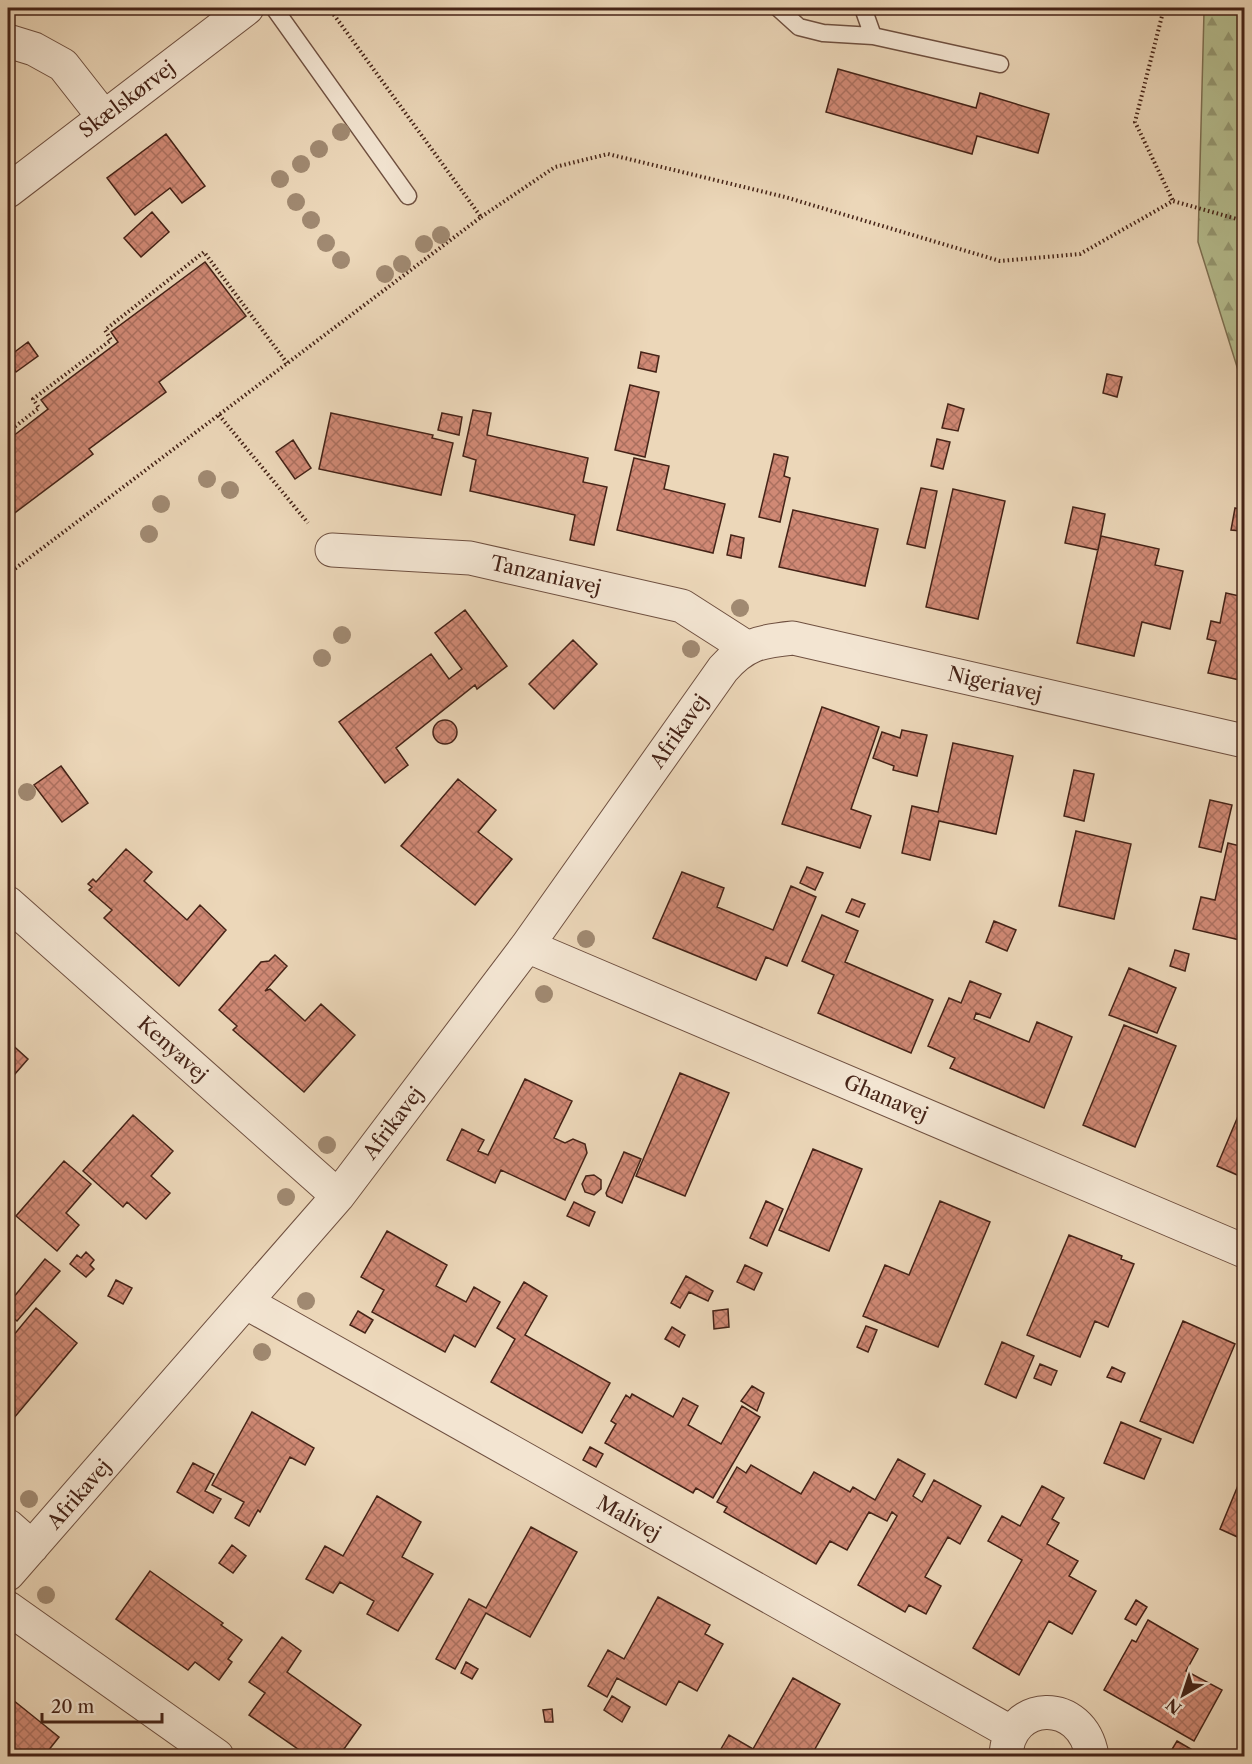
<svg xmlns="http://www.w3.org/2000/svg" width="1252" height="1764" font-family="'Libre Caslon Text',serif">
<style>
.forest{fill:url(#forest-firs);stroke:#7e7154;stroke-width:1.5}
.building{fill:url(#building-cross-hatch);stroke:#452317;stroke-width:1.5}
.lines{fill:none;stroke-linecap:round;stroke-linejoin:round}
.service-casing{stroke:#6f5040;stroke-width:19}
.minor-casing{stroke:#6f5040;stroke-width:35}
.tertiary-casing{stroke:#6f5040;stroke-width:35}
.path{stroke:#452317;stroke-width:4;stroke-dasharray:1.5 3;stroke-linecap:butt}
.service{stroke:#f3e5d2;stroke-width:16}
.minor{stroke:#f3e5d2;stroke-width:33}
.tertiary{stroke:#f3e5d2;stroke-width:33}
.tree{fill:#a08971}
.labels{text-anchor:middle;stroke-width:6;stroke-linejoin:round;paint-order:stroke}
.street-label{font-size:20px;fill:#452317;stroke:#f3e5d2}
</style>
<defs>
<pattern id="forest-firs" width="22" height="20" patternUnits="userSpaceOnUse" patternTransform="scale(1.5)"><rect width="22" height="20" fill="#b6bf91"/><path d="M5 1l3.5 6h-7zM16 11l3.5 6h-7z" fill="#969b75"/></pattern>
<pattern id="building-cross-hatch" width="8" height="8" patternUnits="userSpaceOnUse" patternTransform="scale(1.5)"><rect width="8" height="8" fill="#d08975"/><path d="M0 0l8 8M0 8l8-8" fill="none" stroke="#ab705f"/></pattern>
</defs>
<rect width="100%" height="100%" fill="#ecd7b9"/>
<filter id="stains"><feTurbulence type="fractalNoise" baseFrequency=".00333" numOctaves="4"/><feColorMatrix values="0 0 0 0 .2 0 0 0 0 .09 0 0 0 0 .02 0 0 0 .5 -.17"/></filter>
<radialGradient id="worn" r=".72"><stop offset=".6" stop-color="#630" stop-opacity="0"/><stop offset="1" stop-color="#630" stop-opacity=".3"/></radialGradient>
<path class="forest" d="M 1204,12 L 1244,15 L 1244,372 L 1238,370 L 1198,242 Z"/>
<path class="building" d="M 838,69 L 976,108 L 980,93 L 1049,114 L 1038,153 L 977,136 L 972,154 L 826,112 Z
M 166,134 L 205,186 L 182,203 L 170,188 L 135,215 L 107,178 Z
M 152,212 L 169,232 L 141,257 L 124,238 Z
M 205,262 L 246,316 L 159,382 L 166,392 L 89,449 L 93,454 L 8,518 L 8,440 L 48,409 L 41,400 L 118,342 L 111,332 Z
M 28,342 L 38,356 L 16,372 L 8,357 Z
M 641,352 L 659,356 L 656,372 L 638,368 Z
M 1107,374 L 1122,377 L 1117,397 L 1103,393 Z
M 630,385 L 659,392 L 645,457 L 615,450 Z
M 948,404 L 964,409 L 958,431 L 942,428 Z
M 473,410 L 491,413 L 487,435 L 588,458 L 583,482 L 607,487 L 594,545 L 570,540 L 575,515 L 470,491 L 476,460 L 463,456 Z
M 331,413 L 433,435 L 432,438 L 453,443 L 441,495 L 319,469 Z
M 442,413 L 462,417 L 459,435 L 438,430 Z
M 937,439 L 950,442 L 943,469 L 931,466 Z
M 293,440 L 311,468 L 295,479 L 276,452 Z
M 774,454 L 788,457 L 784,476 L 790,478 L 780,522 L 759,517 Z
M 634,458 L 669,466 L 664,489 L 725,504 L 713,553 L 617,530 Z
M 921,488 L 937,491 L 925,548 L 907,544 Z
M 953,489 L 1005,501 L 978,619 L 926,607 Z
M 1073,507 L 1105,514 L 1098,550 L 1065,543 Z
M 1235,508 L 1244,510 L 1241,531 L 1231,530 Z
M 793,510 L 878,529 L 865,586 L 779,567 Z
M 731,535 L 744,538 L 741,558 L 727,555 Z
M 1101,536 L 1159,549 L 1155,565 L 1183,571 L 1170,629 L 1142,622 L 1134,656 L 1077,643 Z
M 1226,593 L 1244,597 L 1244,681 L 1208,673 L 1216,641 L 1207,639 L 1211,621 L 1220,623 Z
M 465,610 L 507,666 L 477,689 L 475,685 L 396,748 L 408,765 L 385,783 L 339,722 L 431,654 L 449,679 L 462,669 L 435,633 Z
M 573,640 L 597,664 L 554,709 L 529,684 Z
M 822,707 L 879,727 L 851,809 L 871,816 L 860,848 L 782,824 Z
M433 732a12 12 0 1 1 24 0a12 12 0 1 1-24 0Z
M 902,730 L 927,735 L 917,776 L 893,770 L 894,766 L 873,758 L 882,732 L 900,738 Z
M 953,743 L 1013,756 L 996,834 L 939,821 L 930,860 L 902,853 L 912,806 L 938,812 Z
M 61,766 L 88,803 L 62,822 L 34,785 Z
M 1074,770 L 1094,774 L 1084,821 L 1064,816 Z
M 458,779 L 496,810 L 478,832 L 512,859 L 475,905 L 401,846 Z
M 1210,800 L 1232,805 L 1221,852 L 1199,847 Z
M 1076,831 L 1131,844 L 1114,919 L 1059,906 Z
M 1228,843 L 1244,847 L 1244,941 L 1193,929 L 1201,897 L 1215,900 Z
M 126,849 L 152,872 L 144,881 L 187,920 L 200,905 L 226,930 L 179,986 L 104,918 L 112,910 L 89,890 L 92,887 L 88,884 L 93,879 L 96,882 Z
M 807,867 L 823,873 L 815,890 L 800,883 Z
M 682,872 L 724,888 L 717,907 L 773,930 L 791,886 L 816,897 L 787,966 L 766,957 L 756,980 L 653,938 Z
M 852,899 L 865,904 L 859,917 L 846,912 Z
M 822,915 L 858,931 L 845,962 L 933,1000 L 911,1053 L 818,1013 L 834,975 L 802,961 Z
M 994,921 L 1016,930 L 1007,951 L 986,942 Z
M 1175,950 L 1189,954 L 1185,971 L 1170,966 Z
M 275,955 L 287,966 L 265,991 L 270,989 L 305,1021 L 321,1004 L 355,1035 L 304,1092 L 233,1030 L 237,1026 L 219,1010 L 261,962 L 269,961 Z
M 1129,968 L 1176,988 L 1157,1033 L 1109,1015 Z
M 970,981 L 1001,994 L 990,1018 L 976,1013 L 974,1019 L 1029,1042 L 1037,1022 L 1072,1037 L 1044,1108 L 950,1068 L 955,1058 L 928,1046 L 949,998 L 961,1003 Z
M 1124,1025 L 1176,1046 L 1135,1147 L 1083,1125 Z
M 8,1041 L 28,1059 L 8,1082 Z
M 680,1073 L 729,1093 L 685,1196 L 636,1176 Z
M 525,1079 L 572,1101 L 554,1138 L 565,1143 L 573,1139 L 585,1144 L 587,1153 L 565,1200 L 501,1170 L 495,1183 L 447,1160 L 462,1129 L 484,1140 L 478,1151 L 488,1155 Z
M 1244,1102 L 1244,1178 L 1217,1166 Z
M 133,1115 L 173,1151 L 151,1176 L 170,1193 L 146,1219 L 127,1202 L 123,1207 L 83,1171 Z
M 813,1149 L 862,1169 L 829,1251 L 779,1230 Z
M 624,1152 L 641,1159 L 622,1203 L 607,1196 L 606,1193 Z
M 64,1161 L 91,1184 L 66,1213 L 79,1225 L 57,1251 L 16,1216 Z
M 594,1175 L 601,1180 L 601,1189 L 594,1195 L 585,1192 L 582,1184 L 586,1176 Z
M 766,1201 L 783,1209 L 767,1246 L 750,1238 Z
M 940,1201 L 990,1222 L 938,1347 L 863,1316 L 885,1265 L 909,1275 Z
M 574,1202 L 595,1212 L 589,1226 L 567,1216 Z
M 387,1231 L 447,1265 L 436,1286 L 466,1302 L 474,1287 L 500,1302 L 475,1347 L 454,1335 L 445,1352 L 372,1312 L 384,1290 L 361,1277 Z
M 1069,1235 L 1122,1256 L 1121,1259 L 1134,1264 L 1108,1327 L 1095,1321 L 1080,1357 L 1027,1335 Z
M 86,1252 L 94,1260 L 90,1265 L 94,1269 L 86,1277 L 70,1264 L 77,1255 L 81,1258 Z
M 45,1259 L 60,1271 L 17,1321 L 8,1313 L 8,1304 Z
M 745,1265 L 762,1273 L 754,1290 L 737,1282 Z
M 686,1276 L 713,1291 L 708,1301 L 689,1292 L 680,1308 L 671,1303 Z
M 116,1280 L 132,1288 L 123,1304 L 108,1296 Z
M 524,1282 L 547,1296 L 525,1335 L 610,1383 L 582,1433 L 491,1382 L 515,1339 L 497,1328 Z
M 36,1308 L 77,1343 L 8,1425 L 8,1342 Z
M 728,1309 L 729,1327 L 714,1329 L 713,1311 Z
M 358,1311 L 373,1320 L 365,1333 L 350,1325 Z
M 1183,1321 L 1235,1344 L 1193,1443 L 1140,1421 Z
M 866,1326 L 877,1330 L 868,1352 L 857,1347 Z
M 672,1327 L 685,1335 L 679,1347 L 665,1339 Z
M 1002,1342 L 1034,1356 L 1016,1398 L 985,1384 Z
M 1040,1364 L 1057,1371 L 1051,1385 L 1034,1378 Z
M 1112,1367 L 1125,1373 L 1121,1382 L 1107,1377 Z
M 752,1386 L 764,1393 L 757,1411 L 741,1401 Z
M 632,1394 L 673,1417 L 683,1398 L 698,1406 L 688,1425 L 721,1444 L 742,1406 L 760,1417 L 713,1498 L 696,1488 L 693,1493 L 605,1443 L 616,1424 L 611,1421 L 626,1395 L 630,1398 Z
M 252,1412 L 314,1448 L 305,1465 L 290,1457 L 260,1512 L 258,1510 L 249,1526 L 235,1518 L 244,1502 L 212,1485 Z
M 1121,1422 L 1161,1439 L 1144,1479 L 1104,1463 Z
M 590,1447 L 603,1454 L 596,1467 L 583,1460 Z
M 898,1459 L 925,1474 L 913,1496 L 922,1502 L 934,1480 L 981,1506 L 960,1544 L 948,1537 L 925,1577 L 941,1586 L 926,1614 L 909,1605 L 905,1612 L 858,1585 L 897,1516 L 892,1512 L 887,1521 L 869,1512 L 847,1550 L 830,1541 L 816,1564 L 724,1512 L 727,1507 L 717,1502 L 737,1467 L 746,1473 L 751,1465 L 801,1494 L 814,1472 L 850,1492 L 853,1487 L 875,1500 Z
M 193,1463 L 214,1474 L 205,1491 L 221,1499 L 213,1513 L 177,1492 Z
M 1244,1471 L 1244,1540 L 1220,1529 Z
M 1042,1486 L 1064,1498 L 1052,1519 L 1059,1523 L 1047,1544 L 1078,1561 L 1069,1576 L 1096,1591 L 1072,1634 L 1049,1621 L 1019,1675 L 973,1648 L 1022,1560 L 988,1541 L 1002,1516 L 1020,1526 Z
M 377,1496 L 421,1522 L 402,1557 L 433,1574 L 398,1631 L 367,1614 L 374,1601 L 340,1582 L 333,1593 L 306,1579 L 325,1546 L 343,1556 Z
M 531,1527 L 577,1552 L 530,1637 L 486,1613 L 455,1669 L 436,1659 L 469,1599 L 486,1608 Z
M 232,1545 L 246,1556 L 233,1573 L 219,1563 Z
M 150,1571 L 223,1623 L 221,1625 L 242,1640 L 228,1659 L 232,1662 L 219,1680 L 195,1662 L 188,1670 L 116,1619 Z
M 658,1597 L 710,1625 L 705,1634 L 723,1644 L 697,1691 L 679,1681 L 666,1705 L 617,1678 L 607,1697 L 588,1686 L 608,1650 L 624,1659 Z
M 1136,1600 L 1147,1607 L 1136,1625 L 1125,1619 Z
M 1148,1620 L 1198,1649 L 1186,1671 L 1222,1690 L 1194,1741 L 1104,1690 L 1132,1640 L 1136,1642 Z
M 282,1637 L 301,1651 L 287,1672 L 361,1725 L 339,1756 L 308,1756 L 249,1715 L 265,1693 L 249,1682 Z
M 466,1662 L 478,1669 L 472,1679 L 461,1673 Z
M 793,1678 L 840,1704 L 811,1756 L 717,1756 L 729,1735 L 753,1749 Z
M 8,1696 L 59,1737 L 44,1756 L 8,1756 Z
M 612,1696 L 630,1707 L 622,1722 L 604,1710 Z
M 552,1709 L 553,1722 L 545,1722 L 543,1710 Z
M 1177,1741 L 1201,1755 L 1200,1756 L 1168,1756 Z"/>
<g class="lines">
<defs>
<path id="service" d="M 274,8 L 408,196
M 778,8 L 799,27 L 823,33 L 873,36 L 1000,64
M 863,8 L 873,36"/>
<path id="minor" d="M 8,41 L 34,49 L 63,65 L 103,116
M 332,550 L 470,558 L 682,606 L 746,647
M 8,903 L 338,1196
M 527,946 L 1244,1251
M 247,1303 L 1012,1733
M 8,1526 L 32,1547
M 8,1574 L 338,1196 L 527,946 L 723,669 C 745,644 761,641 793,638 L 1244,741
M 8,1608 L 217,1756
M 1006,1756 C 1008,1700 1082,1696 1092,1756"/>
<path id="tertiary" d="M 8,191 L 247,8"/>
</defs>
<use href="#service" class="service-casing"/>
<use href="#minor" class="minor-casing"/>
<use href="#tertiary" class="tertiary-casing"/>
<path class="path" d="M 1164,8 L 1135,122 L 1173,201
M 481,217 L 555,167 L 608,154 L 785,197 L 1000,261 L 1080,254 L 1173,201 L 1244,221
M 219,415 L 308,523
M 8,432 L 39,408 L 33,399 L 111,340 L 105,330 L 204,252 L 287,363
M 8,574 L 481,217 L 329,8"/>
<use href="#service" class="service"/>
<use href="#minor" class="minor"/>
<use href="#tertiary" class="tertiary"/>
</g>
<g class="tree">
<circle cx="341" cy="132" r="9"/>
<circle cx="319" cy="149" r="9"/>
<circle cx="301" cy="164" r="9"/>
<circle cx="280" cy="179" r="9"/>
<circle cx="296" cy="202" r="9"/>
<circle cx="311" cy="220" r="9"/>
<circle cx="441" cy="235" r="9"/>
<circle cx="326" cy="243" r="9"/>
<circle cx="424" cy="244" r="9"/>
<circle cx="341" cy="260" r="9"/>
<circle cx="402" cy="264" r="9"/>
<circle cx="385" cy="274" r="9"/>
<circle cx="207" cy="479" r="9"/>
<circle cx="230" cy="490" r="9"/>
<circle cx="161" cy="504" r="9"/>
<circle cx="149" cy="534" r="9"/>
<circle cx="740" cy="608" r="9"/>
<circle cx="342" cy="635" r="9"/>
<circle cx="691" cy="649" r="9"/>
<circle cx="322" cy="658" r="9"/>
<circle cx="27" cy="792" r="9"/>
<circle cx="586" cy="939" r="9"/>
<circle cx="544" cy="994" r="9"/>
<circle cx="327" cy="1145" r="9"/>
<circle cx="286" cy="1197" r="9"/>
<circle cx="306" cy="1301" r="9"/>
<circle cx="262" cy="1352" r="9"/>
<circle cx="29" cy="1499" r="9"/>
<circle cx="46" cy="1595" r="9"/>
</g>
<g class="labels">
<g class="street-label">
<text transform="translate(127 99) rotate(-37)" y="7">Skælskørvej</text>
<text transform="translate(546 575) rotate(13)" y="7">Tanzaniavej</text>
<text transform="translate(995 684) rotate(13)" y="7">Nigeriavej</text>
<text transform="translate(679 731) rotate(-55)" y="7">Afrikavej</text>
<text transform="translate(173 1049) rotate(42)" y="7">Kenyavej</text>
<text transform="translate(886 1098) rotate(23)" y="7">Ghanavej</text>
<text transform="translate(393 1123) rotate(-53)" y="7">Afrikavej</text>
<text transform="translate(79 1494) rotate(-49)" y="7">Afrikavej</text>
<text transform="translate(629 1518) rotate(29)" y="7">Malivej</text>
</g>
</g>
<rect width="1252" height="1764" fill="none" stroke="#ecd7b9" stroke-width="30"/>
<rect x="9" y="9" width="1234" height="1746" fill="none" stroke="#452317" stroke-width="3"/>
<rect x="15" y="15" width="1222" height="1734" fill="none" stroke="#452317" stroke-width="1.5"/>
<g transform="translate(1183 1695) rotate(219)" stroke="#f3e5d2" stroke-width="4.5" paint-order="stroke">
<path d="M0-4.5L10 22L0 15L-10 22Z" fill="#452317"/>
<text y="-9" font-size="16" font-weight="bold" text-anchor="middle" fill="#452317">N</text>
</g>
<path d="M42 1713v9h120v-9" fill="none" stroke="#452317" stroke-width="3"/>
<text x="51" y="1713" font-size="18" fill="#452317" stroke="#f3e5d2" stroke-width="4.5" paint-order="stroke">20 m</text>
<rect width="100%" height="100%" filter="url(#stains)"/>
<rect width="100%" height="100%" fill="url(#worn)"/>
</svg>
